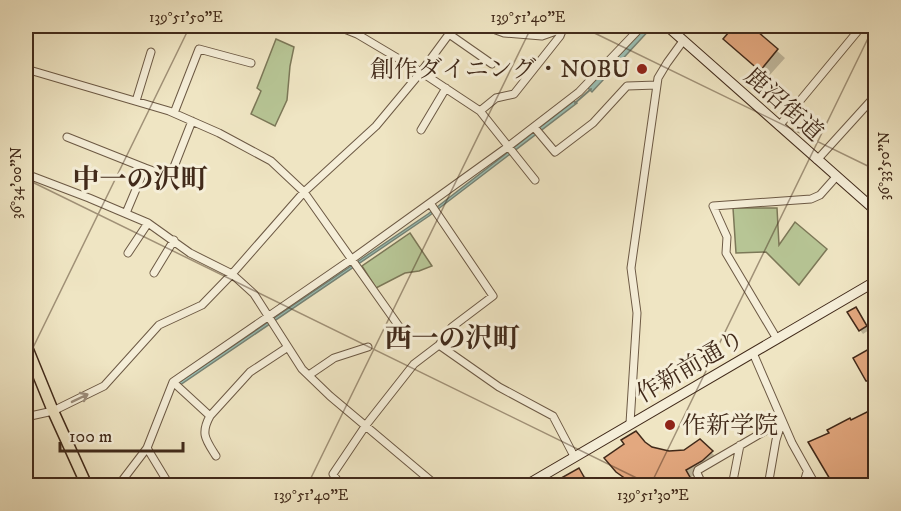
<svg xmlns="http://www.w3.org/2000/svg" width="901" height="511" font-family="'IM FELL DW Pica','Noto Serif JP',serif">
<style>
.green{fill:#b7c595;stroke:#7c7858;stroke-width:1.5}
.water{fill:#9abfb4;stroke:#768376;stroke-width:1.5}
.shadow{fill:#0003}
.lines{fill:none;stroke-linecap:round;stroke-linejoin:round}
.stream{stroke:#768376;stroke-width:2}
.building{fill:#e3a87f;stroke:#412a1a;stroke-width:1.5}
.street-casing{stroke:#6c5944;stroke-width:9}
.secondary-casing{stroke:#412a1a;stroke-width:11}
.primary-casing{stroke:#412a1a;stroke-width:13}
.street{stroke:#f5eed8;stroke-width:7}
.secondary{stroke:#f5eed8;stroke-width:9}
.primary{stroke:#efe5c3;stroke-width:10}
.oneway{stroke:#9b8c79}
.ticks{fill:none;stroke:#412a1a;stroke-width:1.5;stroke-opacity:0.45}
.poi-dot{fill:#8f2418;stroke:#f5eed8;stroke-width:2}
.labels{text-anchor:middle;stroke-width:6;stroke-linejoin:round;paint-order:stroke}
.poi-label{font-size:24px;fill:#412a1a;stroke:#f5eed8;text-anchor:end}
.street-label{font-size:24px;fill:#412a1a;stroke:#f5eed8}
.quarter-label{font-size:27px;font-weight:bold;fill:#412a1a;stroke:#f5eed8}
.neatline{fill:none;stroke:#412a1a;stroke-width:2}
.ticks-label{font-size:15px;text-anchor:middle;fill:#412a1a}
</style>
<rect width="100%" height="100%" fill="#efe5c3"/>
<filter id="stains"><feTurbulence type="fractalNoise" baseFrequency=".00333" numOctaves="4"/><feColorMatrix values="0 0 0 0 .2 0 0 0 0 .09 0 0 0 0 .02 0 0 0 .5 -.17"/></filter>
<radialGradient id="worn" r=".72"><stop offset=".6" stop-color="#630" stop-opacity="0"/><stop offset="1" stop-color="#630" stop-opacity=".3"/></radialGradient>
<path class="green" d="M 276,39 L 294,47 L 290,66 L 287,100 L 275,126 L 251,114 L 261,91 L 257,88 Z
M 733,208 L 777,208 L 779,245 L 795,222 L 827,249 L 799,285 L 766,252 L 736,253 Z
M 410,233 L 432,266 L 419,271 L 405,273 L 376,288 L 362,266 Z"/>
<path class="water" d="M 647,26 L 653,26 L 592,92 L 588,88 Z
M 574,101 L 577,103 L 429,216 L 180,385 L 178,383 L 428,214 Z"/>
<path class="shadow" d="M 736,26 L 749,26 L 785,58 L 768,77 L 725,39 Z
M 859,313 L 869,330 L 863,334 L 860,330 Z
M 868,412 L 876,420 L 876,486 L 835,486 L 831,433 Z
M 700,441 L 718,459 L 709,467 L 691,477 L 697,486 L 635,486 L 617,471 L 647,445 L 669,453 L 685,451 Z
M 579,470 L 586,477 L 591,486 L 550,486 Z"/>
<g class="lines">
<path class="stream" d="M 575,103 L 591,89"/>
</g>
<path class="building" d="M 734,26 L 751,26 L 778,49 L 760,71 L 723,39 Z
M 856,307 L 867,326 L 859,331 L 847,312 Z
M 876,345 L 876,394 L 868,381 L 866,381 L 853,358 Z
M 869,411 L 876,424 L 876,478 L 860,486 L 834,486 L 808,442 L 829,433 L 827,430 L 850,418 L 851,420 Z
M 636,431 L 645,442 L 652,447 L 669,451 L 684,450 L 700,439 L 713,451 L 702,461 L 686,470 L 695,486 L 636,486 L 616,472 L 604,458 L 624,444 L 621,440 Z
M 579,468 L 589,486 L 547,486 Z"/>
<g class="lines">
<defs>
<path id="street" d="M 337,26 L 357,34 L 421,72 L 480,111 L 535,180
M 485,26 L 504,33 L 542,36 L 559,30 L 562,26
M 449,34 L 492,64
M 26,38 L 31,26
M 26,69 L 169,111 L 219,133 L 271,161 L 304,192 L 403,332
M 136,101 L 151,52
M 480,111 L 496,98 L 514,94 L 560,36 L 564,26
M 174,113 L 199,49 L 251,63
M 779,126 L 862,26
M 534,127 L 555,152 L 593,123 L 627,86 L 657,85
M 421,130 L 446,88
M 67,137 L 145,168
M 817,160 L 876,95
M 26,174 L 89,198 L 148,223 L 190,253 L 232,274 L 254,294 L 302,369 L 330,396 L 437,486
M 430,203 L 493,296 L 452,327 L 439,345
M 126,213 L 145,168 L 170,177 L 192,121
M 128,253 L 148,223
M 154,273 L 174,240
M 777,339 L 726,253 L 727,237 L 713,206 L 811,199 L 820,195 L 836,177
M 753,353 L 792,443 L 816,486
M 309,375 L 334,358 L 368,347
M 173,382 L 210,416 C 200,434 206,440 216,456
M 210,416 L 250,372 L 288,347
M 26,417 L 53,411 L 104,386 L 159,325 L 202,305 L 232,274 L 304,192 L 376,126 L 421,72 L 455,26
M 630,423 L 637,313 L 631,268 L 658,78 L 667,63 L 683,41
M 147,448 L 170,486
M 118,486 L 147,448 L 173,382 L 352,259 L 509,146 L 579,92 L 642,26
M 341,486 L 333,474 L 366,425 L 414,364 L 439,345 L 499,387 L 553,416 L 574,456
M 703,486 L 697,473 L 698,470 L 782,421
M 732,486 L 740,445
M 768,486 L 776,440 L 782,421
M 803,486 L 807,472"/>
<path id="secondary" d="M 667,26 L 876,211
M 525,486 L 876,281"/>
<path id="primary" d="M 26,345 L 53,411 L 87,486"/>
</defs>
<use href="#street" class="street-casing"/>
<use href="#secondary" class="secondary-casing"/>
<use href="#primary" class="primary-casing"/>
<use href="#street" class="street"/>
<use href="#secondary" class="secondary"/>
<use href="#primary" class="primary"/>
</g>
<defs><path id="oneway-shaft" d="M-6 0H5M1.5-3L5.5 0L1.5 3" fill="none" stroke-width="1.6" stroke-linecap="round" stroke-linejoin="round" transform="scale(1.5)"/></defs>
<use class="oneway" href="#oneway-shaft" transform="translate(80 398) rotate(-26)"/>
<path class="ticks" d="M 580,26 L 876,170M 26,179 L 653,486M 26,362 L 190,26M 307,486 L 532,26M 650,486 L 874,26"/>
<g class="poi-dot">
<circle cx="642" cy="69" r="6"/>
<circle cx="670" cy="425" r="6"/>
</g>
<g class="labels">
<g class="poi-label">
<text x="630" y="77">創作ダイニング・NOBU</text>
<text x="682" y="433" text-anchor="start">作新学院</text>
</g>
<g class="street-label">
<text transform="translate(784 104) rotate(42)" y="8">鹿沼街道</text>
<text transform="translate(690 366) rotate(-30)" y="8">作新前通り</text>
</g>
<g class="quarter-label">
<text x="140" y="188">中一の沢町</text>
<text x="452" y="347">西一の沢町</text>
</g>
</g>
<rect width="901" height="511" fill="none" stroke="#efe5c3" stroke-width="66"/>
<path d="M60 442v9h123v-9" fill="none" stroke="#412a1a" stroke-width="3"/>
<text x="69" y="442" font-size="18" fill="#412a1a" stroke="#f5eed8" stroke-width="4.5" paint-order="stroke">100 m</text>
<rect x="33" y="33" width="835" height="445" class="neatline"/>
<g class="ticks-label">
<text x="186" y="22">139°51'50"E</text>
<text x="528" y="22">139°51'40"E</text>
<text transform="translate(884 166) rotate(-90)" y="5">36°33'50"N</text>
<text transform="translate(16 183) rotate(-90)" y="5">36°34'00"N</text>
<text x="311" y="500">139°51'40"E</text>
<text x="653" y="500">139°51'30"E</text>
</g>
<rect width="100%" height="100%" filter="url(#stains)"/>
<rect width="100%" height="100%" fill="url(#worn)"/>
</svg>
